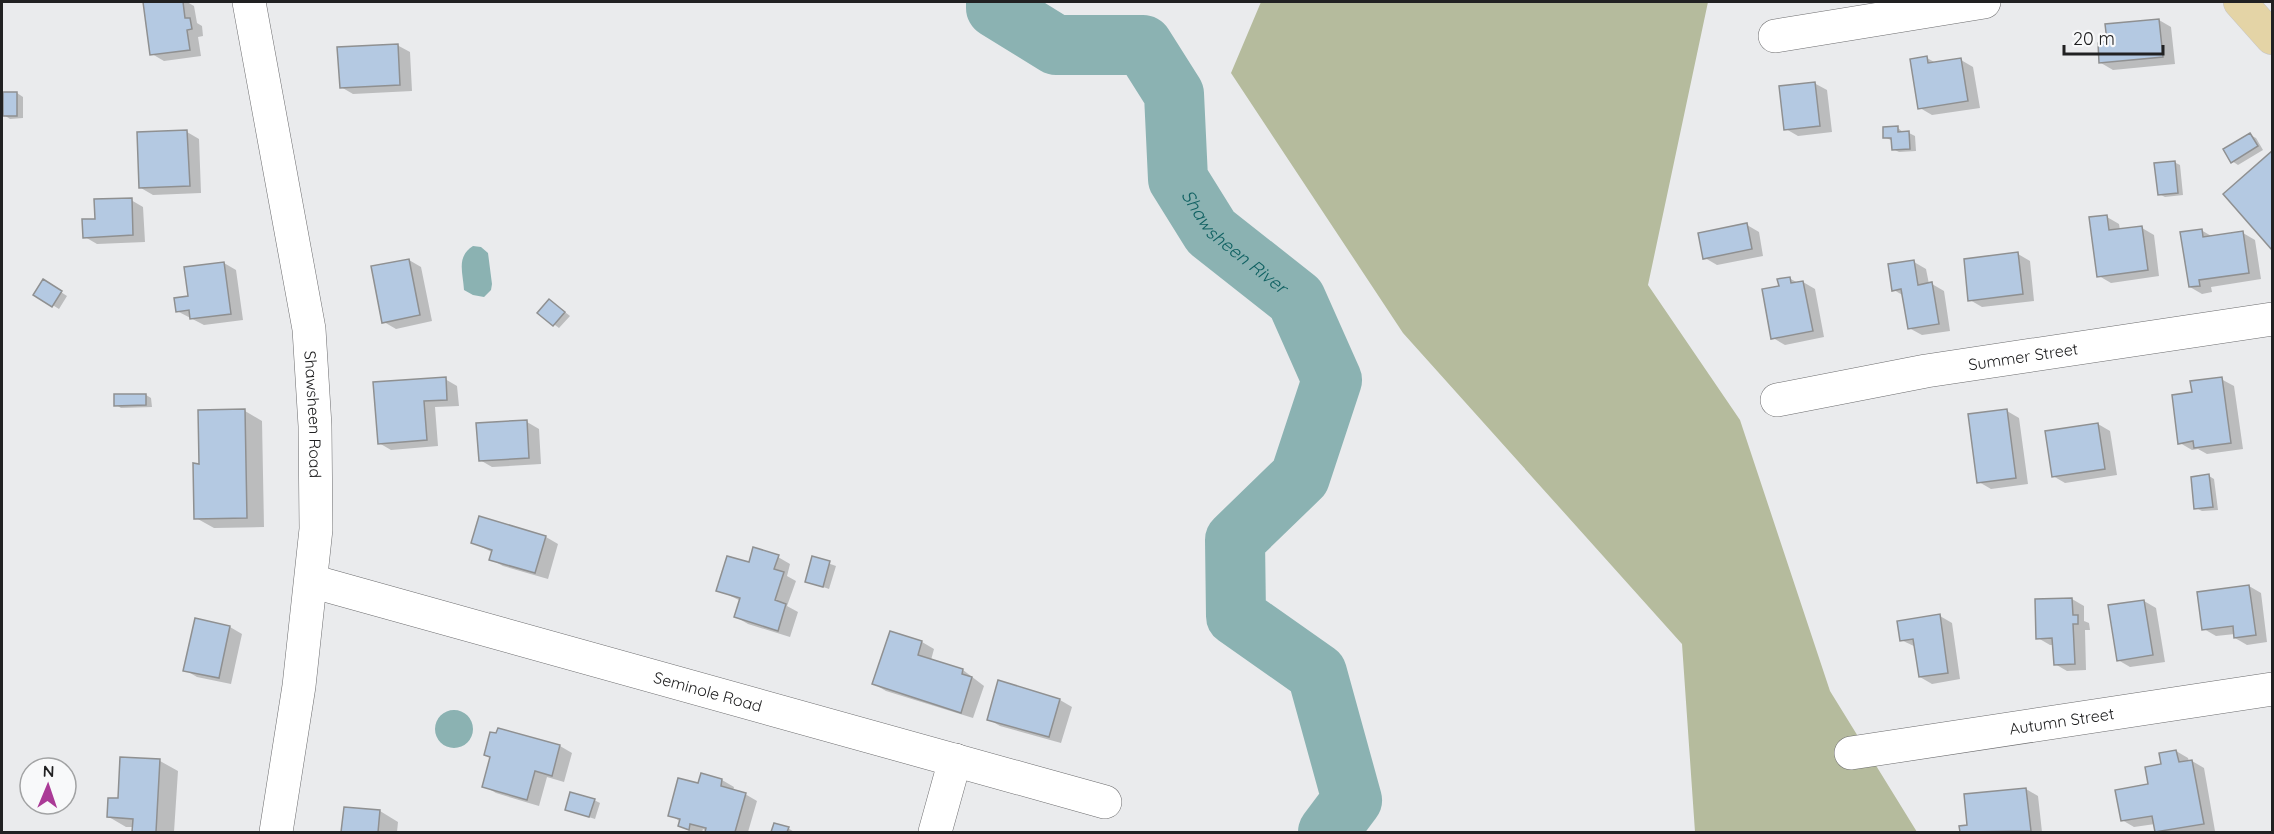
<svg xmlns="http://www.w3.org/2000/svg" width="2274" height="834" font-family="Quicksand,sans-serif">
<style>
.forest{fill:#b5bb9d}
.water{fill:#8bb2b2}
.shadow{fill:#0003}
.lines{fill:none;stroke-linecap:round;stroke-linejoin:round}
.river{stroke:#8bb2b2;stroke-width:60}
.building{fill:#b4c9e2;stroke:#8f9091;stroke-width:1.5}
.street-casing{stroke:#6c6c6e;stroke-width:34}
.primary-casing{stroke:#c5c5c6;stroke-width:34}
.street{stroke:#fff;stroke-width:33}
.primary{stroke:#e4d4a6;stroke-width:33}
.labels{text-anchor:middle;stroke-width:6;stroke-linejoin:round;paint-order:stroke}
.street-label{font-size:16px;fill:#212122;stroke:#f8f9fa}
.water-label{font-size:18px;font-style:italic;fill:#106162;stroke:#f8f9fa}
</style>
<rect width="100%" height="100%" fill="#eaebed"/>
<path class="forest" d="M 1261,2 L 1708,2 L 1648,285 L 1740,420 L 1830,691 L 1917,832 L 1695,832 L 1682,644 L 1403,333 L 1231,73 Z"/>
<path class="water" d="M 473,246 L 481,247 L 488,253 L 492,284 L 491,290 L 484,297 L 473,295 L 464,290 C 463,272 456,257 473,246 Z
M435 729a19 19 0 1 1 38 0a19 19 0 1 1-38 0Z"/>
<path class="shadow" d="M 161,2 L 187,2 L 194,6 L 197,23 L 202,26 L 203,36 L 198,37 L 201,56 L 164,61 L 152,54 L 145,4 Z
M 2159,20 L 2171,27 L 2175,64 L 2113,70 L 2101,63 L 2108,42 Z
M 397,45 L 410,52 L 412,91 L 353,94 L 341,87 Z
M 1927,58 L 1936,63 L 1961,60 L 1973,67 L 1980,108 L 1932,115 L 1920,108 Z
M 1814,83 L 1827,90 L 1832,132 L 1798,136 L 1786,129 Z
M 4,93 L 17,93 L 23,97 L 23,118 L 10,119 L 4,115 Z
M 1898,128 L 1904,133 L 1909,133 L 1915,136 L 1916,151 L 1899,152 L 1893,149 L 1893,141 L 1884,137 Z
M 187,132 L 199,139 L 201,193 L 153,195 L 141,188 Z
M 2250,135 L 2256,138 L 2263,150 L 2238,165 L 2232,161 Z
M 2272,153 L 2272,248 L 2225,194 Z
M 2174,162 L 2180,165 L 2183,195 L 2165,197 L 2159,194 Z
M 131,200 L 143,207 L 145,242 L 97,244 L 85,237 Z
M 2107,217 L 2119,224 L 2120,230 L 2142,228 L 2154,235 L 2159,276 L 2111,283 L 2099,276 Z
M 1747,225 L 1759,232 L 1763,256 L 1717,265 L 1705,258 Z
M 2201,230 L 2213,237 L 2243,233 L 2255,240 L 2261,279 L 2211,287 L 2212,292 L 2202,294 L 2190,287 Z
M 2018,254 L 2030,261 L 2034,301 L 1982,307 L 1970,300 Z
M 409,260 L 421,267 L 432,321 L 396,329 L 384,322 Z
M 1914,262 L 1926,269 L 1929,284 L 1932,284 L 1944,291 L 1950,331 L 1922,335 L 1909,328 L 1904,296 L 1894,290 Z
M 224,263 L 236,270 L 243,320 L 204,325 L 177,311 Z
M 1789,278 L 1798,283 L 1803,282 L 1815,289 L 1824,337 L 1785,345 L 1773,338 L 1781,287 Z
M 44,281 L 67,296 L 59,309 L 35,294 Z
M 555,304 L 570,316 L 559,328 L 539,313 Z
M 445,379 L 457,386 L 459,406 L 435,407 L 438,446 L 391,450 L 379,443 Z
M 2221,379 L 2234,386 L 2243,449 L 2207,454 L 2198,449 L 2192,450 L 2180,443 L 2194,394 Z
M 146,395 L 151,398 L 152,407 L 121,408 L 116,405 Z
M 245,411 L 262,421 L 264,527 L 214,528 L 196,518 L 201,465 Z
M 2007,411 L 2019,418 L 2028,484 L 1991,489 L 1979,482 Z
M 527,422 L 539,429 L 541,464 L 492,467 L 480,460 Z
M 2098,424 L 2110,431 L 2117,475 L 2065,483 L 2053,476 Z
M 2209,476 L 2214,479 L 2218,510 L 2202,511 L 2196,508 Z
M 480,518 L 546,537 L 558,544 L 548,579 L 503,566 L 490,559 L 492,552 L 473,543 Z
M 778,557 L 790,564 L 787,576 L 796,581 L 787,606 L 798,612 L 790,637 L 748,624 L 736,617 L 741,601 L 718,590 L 750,564 Z
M 813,558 L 836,566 L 829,589 L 806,581 Z
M 2249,586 L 2261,593 L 2267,642 L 2247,645 L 2235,638 L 2235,634 L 2216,636 L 2204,629 Z
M 2072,599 L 2084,606 L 2084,621 L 2089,623 L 2090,630 L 2085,630 L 2086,670 L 2067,671 L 2055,664 L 2054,645 L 2050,645 L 2038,638 Z
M 2144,601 L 2156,608 L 2165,662 L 2130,667 L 2118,660 Z
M 1940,616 L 1952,623 L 1960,679 L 1932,684 L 1920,677 L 1916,647 L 1901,640 Z
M 196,620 L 230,627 L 242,634 L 231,684 L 197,677 L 185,670 Z
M 891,632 L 922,642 L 934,649 L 931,660 L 963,670 L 984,686 L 973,718 L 886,691 L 874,684 Z
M 1060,700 L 1072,707 L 1061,743 L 1000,726 L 988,719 Z
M 499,730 L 560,746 L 572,753 L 564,782 L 547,777 L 539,806 L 496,793 L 484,786 Z
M 2176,751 L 2188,758 L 2189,762 L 2192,761 L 2204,768 L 2215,831 L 2158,832 L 2155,824 L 2134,827 L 2122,820 Z
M 122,759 L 160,761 L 178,771 L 174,832 L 134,832 L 134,827 L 126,827 L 109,817 L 119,800 Z
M 702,775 L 722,780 L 734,787 L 733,791 L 745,794 L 757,801 L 748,832 L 706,832 L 707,831 L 703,829 L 702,832 L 692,832 L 680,826 L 681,822 L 670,815 L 699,785 Z
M 2026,789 L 2038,796 L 2042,832 L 1961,832 L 1961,827 L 1969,827 Z
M 594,800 L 600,803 L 595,819 L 567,810 Z
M 345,808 L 380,811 L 398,822 L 397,832 L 343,832 Z
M 775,825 L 788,828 L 794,832 L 773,832 Z"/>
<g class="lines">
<path class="river" id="s1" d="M 996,2 L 996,8 L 1056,45 L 1143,45 L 1174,94 L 1178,179 L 1211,232 L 1296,299 L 1332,380 L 1300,477 L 1235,540 L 1236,616 L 1317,673 L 1352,800 L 1328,832"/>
</g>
<path class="building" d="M 143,2 L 183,2 L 185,18 L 190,18 L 192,29 L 187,30 L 190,50 L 150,55 Z
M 2159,19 L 2163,57 L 2099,63 L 2098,43 L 2107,41 L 2105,24 Z
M 398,44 L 400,85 L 340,88 L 337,47 Z
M 1927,56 L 1928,63 L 1961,58 L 1968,101 L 1918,109 L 1910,59 Z
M 1815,82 L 1820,126 L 1784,130 L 1779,86 Z
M 3,92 L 17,92 L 17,116 L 3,116 Z
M 1898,126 L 1898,132 L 1909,131 L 1910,149 L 1892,150 L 1891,138 L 1883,138 L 1883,127 Z
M 187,130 L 190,186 L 139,188 L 137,132 Z
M 2250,133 L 2258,146 L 2231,163 L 2223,149 Z
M 2272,151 L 2272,250 L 2223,194 Z
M 2175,161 L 2178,193 L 2158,195 L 2154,163 Z
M 132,198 L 133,235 L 83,238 L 82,219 L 95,219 L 94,199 Z
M 2107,215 L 2109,230 L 2142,226 L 2148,270 L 2097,277 L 2089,217 Z
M 1747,223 L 1752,249 L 1703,259 L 1698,233 Z
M 2202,229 L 2203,237 L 2243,231 L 2249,273 L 2199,280 L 2200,286 L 2189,287 L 2180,232 Z
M 2018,252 L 2023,294 L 1968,301 L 1964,259 Z
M 409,259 L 420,315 L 382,323 L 371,266 Z
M 1914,260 L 1918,285 L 1932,282 L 1939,324 L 1908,329 L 1901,289 L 1892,291 L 1888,264 Z
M 224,262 L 231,314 L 190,319 L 189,310 L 176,312 L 174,298 L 188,296 L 184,267 Z
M 1790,277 L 1791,283 L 1803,281 L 1813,331 L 1771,339 L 1762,289 L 1779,286 L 1777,279 Z
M 43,279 L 62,291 L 52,307 L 33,295 Z
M 549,299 L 565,312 L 553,326 L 537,313 Z
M 446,377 L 447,400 L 424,401 L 427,440 L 378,444 L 373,382 Z
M 2222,377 L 2231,443 L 2194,448 L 2193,441 L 2178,444 L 2172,395 L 2192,392 L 2190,381 Z
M 114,394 L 146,394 L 146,405 L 114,406 Z
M 245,409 L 247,518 L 194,519 L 193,463 L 199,464 L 198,410 Z
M 2007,409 L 2016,478 L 1977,483 L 1968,414 Z
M 527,420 L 529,458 L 479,461 L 476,423 Z
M 2098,423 L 2105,469 L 2052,477 L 2045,431 Z
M 2209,474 L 2213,507 L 2194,509 L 2191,477 Z
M 479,516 L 546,536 L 535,573 L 489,560 L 492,550 L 471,543 Z
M 753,547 L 779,555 L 774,569 L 784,572 L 775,600 L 786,604 L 778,631 L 734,617 L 740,598 L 716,591 L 727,556 L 749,562 Z
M 812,556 L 830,561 L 823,587 L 805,582 Z
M 2249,585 L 2256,635 L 2234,638 L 2233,626 L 2202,630 L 2197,592 Z
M 2072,598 L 2073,615 L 2078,615 L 2078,624 L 2073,624 L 2075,664 L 2054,665 L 2052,638 L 2036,639 L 2035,599 Z
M 2144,600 L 2153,655 L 2117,661 L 2108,605 Z
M 1940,614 L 1948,673 L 1919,677 L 1913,639 L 1900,641 L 1897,621 Z
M 195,618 L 230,626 L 219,678 L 183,671 Z
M 890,631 L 922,641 L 918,655 L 963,669 L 962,674 L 972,677 L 961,713 L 872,684 Z
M 998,680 L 1060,699 L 1049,737 L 987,720 Z
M 498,728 L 560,745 L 552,776 L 535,771 L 527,800 L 482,787 L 490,757 L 484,755 L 490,732 L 496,733 Z
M 2176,750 L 2179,762 L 2192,760 L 2204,824 L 2155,832 L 2152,816 L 2121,821 L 2115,790 L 2148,784 L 2145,767 L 2161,764 L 2159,753 Z
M 120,757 L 160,759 L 156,832 L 132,832 L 133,819 L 107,817 L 108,798 L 118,798 Z
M 701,773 L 722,779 L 721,786 L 746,793 L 735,832 L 705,832 L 706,828 L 690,824 L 689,830 L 678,826 L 680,819 L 668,816 L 678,778 L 698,783 Z
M 2026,788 L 2031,831 L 1960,832 L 1959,826 L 1967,825 L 1964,794 Z
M 570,792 L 595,799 L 589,817 L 565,810 Z
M 344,807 L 380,810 L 378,832 L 341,832 Z
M 774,823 L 789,827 L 787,832 L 771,832 Z"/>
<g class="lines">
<defs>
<g id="street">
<path id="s2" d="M 249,2 L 309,329 L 315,426 L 316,529 L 299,686 L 276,832"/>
<path d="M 1775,36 L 1984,2"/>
<path id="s3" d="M 1777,400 L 1926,371 L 2272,319"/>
<path id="s4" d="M 311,581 L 1105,802"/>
<path id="s5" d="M 1851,753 L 2272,689"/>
<path d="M 935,832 L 955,760"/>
</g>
<path id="primary" d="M 2240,2 L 2272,38"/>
</defs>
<use href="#street" class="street-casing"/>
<use href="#primary" class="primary-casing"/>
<use href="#street" class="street"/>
<use href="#primary" class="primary"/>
</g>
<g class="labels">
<g class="street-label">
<text dy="6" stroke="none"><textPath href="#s3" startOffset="250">Summer Street</textPath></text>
<text dy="6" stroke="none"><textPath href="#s2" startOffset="418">Shawsheen Road</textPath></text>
<text dy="6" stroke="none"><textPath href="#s4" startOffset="412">Seminole Road</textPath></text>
<text dy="6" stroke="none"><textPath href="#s5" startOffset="213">Autumn Street</textPath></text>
</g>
<g class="water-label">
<text dy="6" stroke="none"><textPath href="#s1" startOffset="392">Shawsheen River</textPath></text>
</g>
</g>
<rect width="2274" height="834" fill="none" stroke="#212122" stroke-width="6"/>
<g transform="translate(48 786) rotate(2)"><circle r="28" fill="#f8f9fa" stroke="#a2a3a4" stroke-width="1.5"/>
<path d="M0-4.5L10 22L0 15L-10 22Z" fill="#aa3a96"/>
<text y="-9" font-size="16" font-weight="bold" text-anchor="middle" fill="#212122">N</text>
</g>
<path d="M2064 45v9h99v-9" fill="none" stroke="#212122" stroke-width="3"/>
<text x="2073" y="45" font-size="18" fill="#212122" stroke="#f8f9fa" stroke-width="4.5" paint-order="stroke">20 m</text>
</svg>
